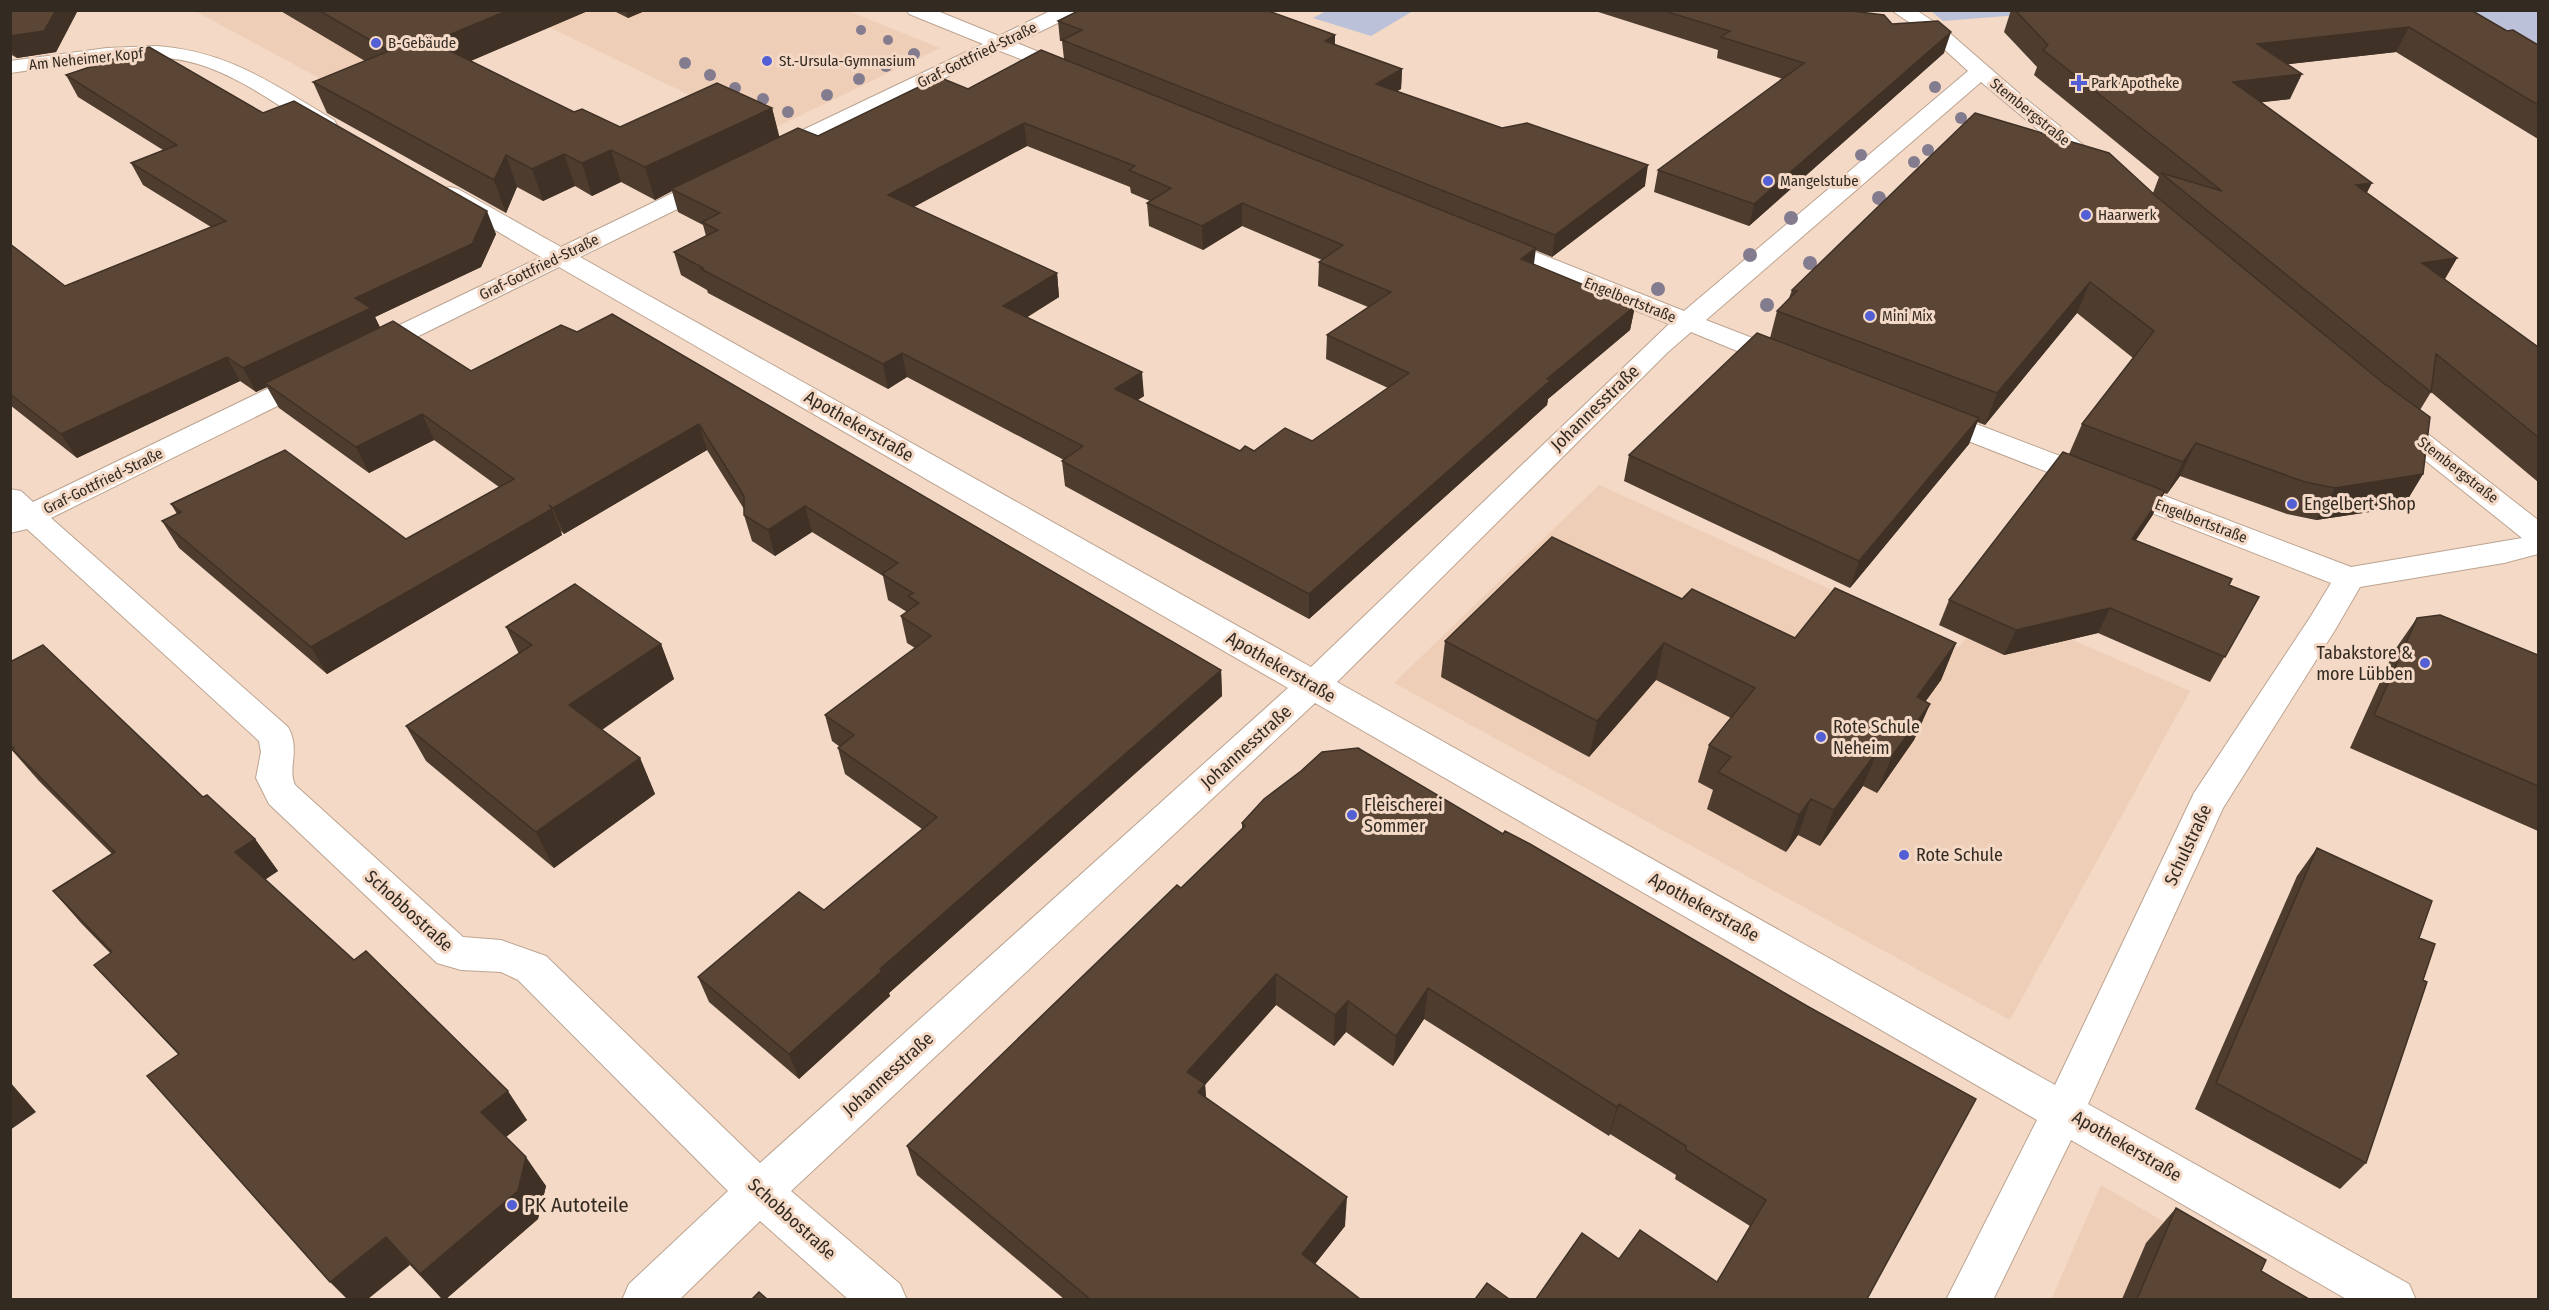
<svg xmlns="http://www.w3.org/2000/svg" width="2549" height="1310" font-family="'Fira Sans Condensed',sans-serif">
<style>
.built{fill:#eeceb6}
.green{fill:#bbc1d9}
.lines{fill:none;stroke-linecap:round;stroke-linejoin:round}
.minor-casing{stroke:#bca491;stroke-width:2}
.minor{fill:#fff;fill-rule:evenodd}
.tree{fill:#837c8e}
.wall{fill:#4e3c2e;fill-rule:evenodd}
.shaded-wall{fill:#403126}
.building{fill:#5b4636;stroke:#403126;stroke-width:1.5;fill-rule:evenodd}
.poi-dot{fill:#525fd5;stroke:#f3d9c6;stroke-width:2}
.labels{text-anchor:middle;stroke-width:6;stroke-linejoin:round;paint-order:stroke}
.far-poi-label{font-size:15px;fill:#332a22;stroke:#f3d9c6;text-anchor:start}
.far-street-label{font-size:15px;fill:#332a22;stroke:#f3d9c6}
.street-label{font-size:18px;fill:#332a22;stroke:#f3d9c6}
.poi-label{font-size:18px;fill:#332a22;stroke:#f3d9c6;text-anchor:start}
.near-poi-label{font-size:21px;fill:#332a22;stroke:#f3d9c6;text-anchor:start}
</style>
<rect width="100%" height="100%" fill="#f3d9c6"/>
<path class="built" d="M 195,11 L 848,11 L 940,48 L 766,132 L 524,15 L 323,80 Z
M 1599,485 L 1959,647 L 1966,638 L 1999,653 L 2055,645 L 2061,635 L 2190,691 L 2010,1020 L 1394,683 Z
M 2101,1185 L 2296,1299 L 2051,1300 Z"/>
<path class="green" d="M 1328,10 L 1413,10 L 1413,11 L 1371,36 L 1313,18 Z
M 1931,11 L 2068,11 L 1943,21 Z
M 2440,11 L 2538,11 L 2538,58 Z"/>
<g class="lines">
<defs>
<path id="minor" d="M 906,10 L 935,10 L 999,36 L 1052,10 L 1079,10 L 1076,14 L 1017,43 L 1078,68 L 1082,72 L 1078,76 L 1071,78 L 1064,76 L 1000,51 L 781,158 L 773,160 L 765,158 L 762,153 L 765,148 L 983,44 L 909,14 Z
M 1891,10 L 1916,10 L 1945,29 L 2022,96 L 2107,164 L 2111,169 L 2107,174 L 2099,176 L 2091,174 L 1981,82 L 1706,320 L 1796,355 L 1799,361 L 1796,367 L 1786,369 L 1776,367 L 1691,332 L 1668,352 L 1337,682 L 2055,1085 L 2194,793 L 2311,616 L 2331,583 L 1922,423 L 1918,417 L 1922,411 L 1932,409 L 1942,411 L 2351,567 L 2522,538 L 2381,425 L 2377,419 L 2381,413 L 2391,410 L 2401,413 L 2538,520 L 2538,554 L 2504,563 L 2360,587 L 2335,630 L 2223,808 L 2088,1104 L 2409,1284 L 2416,1300 L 2348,1300 L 2071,1140 L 1993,1300 L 1946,1300 L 2037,1120 L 1315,703 L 791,1191 L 900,1284 L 907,1300 L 849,1300 L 760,1221 L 679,1300 L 622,1300 L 629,1284 L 728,1191 L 518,980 L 501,972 L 461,970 L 437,963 L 269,804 L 256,778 L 261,752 L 259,741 L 27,529 L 10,533 L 10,489 L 21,491 L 33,502 L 302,372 L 312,370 L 322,372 L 326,378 L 322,384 L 51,518 L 288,727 C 301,750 287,768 295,785 L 463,937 L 501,940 L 546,956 L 760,1163 L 1288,688 L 559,267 L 378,356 L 369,358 L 360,356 L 356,350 L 360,344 L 541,257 L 442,199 L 438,194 L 442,189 L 450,187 L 458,189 L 561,247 L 708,176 L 716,174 L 724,176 L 728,181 L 724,186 L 580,257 L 1311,667 L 1669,324 L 1485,249 L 1482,244 L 1485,239 L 1494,237 L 1503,239 L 1684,311 L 1968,71 L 1931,37 Z
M 157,46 C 229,51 274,85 334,120 L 337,125 L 334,130 L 326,132 L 318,130 C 280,107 241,77 198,64 C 142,47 67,66 10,73 L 10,61 L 107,48 Z"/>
</defs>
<use href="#minor" class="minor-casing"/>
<use href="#minor" class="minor"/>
</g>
<g class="tree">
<circle cx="861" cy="30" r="5"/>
<circle cx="888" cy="40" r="5"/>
<circle cx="914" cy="54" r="6"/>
<circle cx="685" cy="63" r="6"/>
<circle cx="886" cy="66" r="6"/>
<circle cx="710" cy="75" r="6"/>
<circle cx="859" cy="79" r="6"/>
<circle cx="1935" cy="87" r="6"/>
<circle cx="735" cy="88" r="6"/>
<circle cx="827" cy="95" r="6"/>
<circle cx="763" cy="99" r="6"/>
<circle cx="788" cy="112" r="6"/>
<circle cx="1961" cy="118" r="6"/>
<circle cx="1928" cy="150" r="6"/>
<circle cx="1861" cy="155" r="6"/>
<circle cx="1914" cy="162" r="6"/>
<circle cx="1879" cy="198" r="7"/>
<circle cx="1791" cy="218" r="7"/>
<circle cx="1750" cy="255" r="7"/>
<circle cx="1810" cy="263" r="7"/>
<circle cx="1658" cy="289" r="7"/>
<circle cx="1767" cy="305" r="7"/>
</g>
<path class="wall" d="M 10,10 L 78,10 L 56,52 L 17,58 L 10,54 Z
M 279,10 L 590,10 L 471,61 L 574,112 L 620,127 L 772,108 L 779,137 L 818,136 L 1064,59 L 1062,41 L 1060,41 L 1058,21 L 1077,12 L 1077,10 L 1266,10 L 1335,35 L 1335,45 L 1402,69 L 1401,89 L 1397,91 L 1645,186 L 1552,257 L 1535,250 L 1533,265 L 1635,306 L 1630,330 L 1548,399 L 1547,405 L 1309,619 L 1065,486 L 1062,461 L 1064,460 L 907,377 L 888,389 L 708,293 L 707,290 L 681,275 L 674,252 L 706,236 L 703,225 L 678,212 L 672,191 L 655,200 L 621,182 L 592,196 L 575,186 L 543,201 L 517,187 L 506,213 L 327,113 L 313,82 L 365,61 ZM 1027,146 L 1130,187 L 1131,193 L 1150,201 L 1147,203 L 1149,226 L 1203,250 L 1242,226 L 1322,260 L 1319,262 L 1318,286 L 1368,307 L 1327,335 L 1326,359 L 1388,388 L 1312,441 L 1254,451 L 1240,451 L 1137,400 L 1144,396 L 1026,318 L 1059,297 L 1057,273 L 914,207 Z
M 612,10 L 647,10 L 628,18 Z
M 1592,10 L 1862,10 L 1862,12 L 1892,24 L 1944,53 L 1749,226 L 1654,192 L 1658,170 L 1783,79 L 1717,58 L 1718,50 Z
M 2011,10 L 2471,10 L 2507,31 L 2538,45 L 2538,139 L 2396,52 L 2288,64 L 2290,99 L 2261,102 L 2367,193 L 2457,258 L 2445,279 L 2538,347 L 2538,482 L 2431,392 L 2420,410 L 2423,474 L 2403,507 L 2316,520 L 2287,514 L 2180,476 L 2167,494 L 2164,493 L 2152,516 L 2135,541 L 2229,585 L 2259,597 L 2210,682 L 2098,633 L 2004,655 L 1939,625 L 1949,600 L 2069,454 L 2082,424 L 2133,358 L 2077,313 L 1985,425 L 1977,422 L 1969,444 L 1850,588 L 1624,481 L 1629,455 L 1770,338 L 1777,311 L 1789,298 L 1792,290 L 2153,193 L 2159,177 L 2034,75 L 2037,67 L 2004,32 Z
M 66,75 L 263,113 L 496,234 L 481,267 L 375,317 L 380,328 L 471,371 L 561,325 L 1221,670 L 1222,696 L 889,993 L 890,996 L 799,1079 L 709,1002 L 698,977 L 824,910 L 922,829 L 845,774 L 838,748 L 840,747 L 832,741 L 825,715 L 915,648 L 907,643 L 901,616 L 907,612 L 888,600 L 883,576 L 812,532 L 775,556 L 752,541 L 744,515 L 744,509 L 707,450 L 564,534 L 561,531 L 562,535 L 327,674 L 179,548 L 162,521 L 177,514 L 171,504 L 406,539 L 499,487 L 434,440 L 369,473 L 279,408 L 267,387 L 256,392 L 240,381 L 77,458 L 10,405 L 10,244 L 65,286 L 211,227 L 143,185 L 131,163 L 163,150 L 78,97 Z
M 1682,599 L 1795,638 L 1956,643 L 1941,680 L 1925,702 L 1930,704 L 1914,740 L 1877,793 L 1863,786 L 1820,846 L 1798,835 L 1786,852 L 1707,809 L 1713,790 L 1698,782 L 1709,745 L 1731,718 L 1656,680 L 1589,757 L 1441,677 L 1445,641 Z
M 2417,618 L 2538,655 L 2538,831 L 2350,748 L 2394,651 Z
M 506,627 L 661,644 L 674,679 L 602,730 L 640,758 L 655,794 L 554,868 L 426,761 L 406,726 L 519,654 Z
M 10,662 L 203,797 L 255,839 L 278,871 L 265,879 L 527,1120 L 506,1137 L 546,1186 L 538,1219 L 446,1299 L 442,1299 L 410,1265 L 178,1054 L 94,965 L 111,954 L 81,923 L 53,891 L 112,854 L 39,781 L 10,748 Z
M 1322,752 L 1867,1299 L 1536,1299 L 1619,1259 L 1717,1282 L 1750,1226 L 1675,1179 L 1676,1175 L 1610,1134 L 1609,1136 L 1424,1019 L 1393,1066 L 1346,1032 L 1334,1046 L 1276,1005 L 1205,1084 L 1206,1097 L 1345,1226 L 1315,1264 L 1360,1299 L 1064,1299 L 917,1175 L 907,1146 L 1181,888 L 1242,829 L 1242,823 L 1301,771 Z
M 2317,848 L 2419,938 L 2366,1163 L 2340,1189 L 2195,1109 L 2297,876 Z
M 2176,1208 L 2261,1271 L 2309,1299 L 2122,1299 L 2146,1243 Z"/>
<path class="shaded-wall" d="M 56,10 L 78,10 L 56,52 L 17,58 L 10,47 L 10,36 Z
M 509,10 L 590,10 L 444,72 L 432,42 Z
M 626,10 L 647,10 L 628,18 Z
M 2409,27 L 2396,52 L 2246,69 L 2257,44 Z
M 1951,32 L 1944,53 L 1749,226 L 1754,204 Z
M 1335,35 L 1334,55 L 1325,41 Z
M 1402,69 L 1401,89 L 1375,104 L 1376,84 Z
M 2302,74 L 2290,99 L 2222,107 L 2233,82 Z
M 772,108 L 780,139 L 671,189 L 672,191 L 655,200 L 645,167 Z
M 1024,123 L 1027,146 L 893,218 L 888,195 Z
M 611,150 L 621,182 L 592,196 L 582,163 Z
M 564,154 L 575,186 L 543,201 L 532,169 Z
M 506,155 L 517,187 L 506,213 L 494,180 Z
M 1648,165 L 1645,186 L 1552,257 L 1555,235 Z
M 2372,183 L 2358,210 L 2356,185 Z
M 1242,203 L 1242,226 L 1203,250 L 1202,226 Z
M 487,211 L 496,234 L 481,267 L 375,317 L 382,331 L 265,383 L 267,387 L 256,392 L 243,368 L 355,298 Z
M 1536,248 L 1533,272 L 1521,259 Z
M 2457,258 L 2441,285 L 2422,263 Z
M 1057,273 L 1059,297 L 1006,330 L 1003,306 Z
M 2090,282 L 2077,313 L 1985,425 L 1997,393 Z
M 1635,306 L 1630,330 L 1548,399 L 1547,405 L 1309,619 L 1309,594 L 1547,379 Z
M 902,353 L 907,377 L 888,389 L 883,364 Z
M 227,357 L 240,381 L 77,458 L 61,434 Z
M 1142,372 L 1144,396 L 1117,414 L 1115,389 Z
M 422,414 L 434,440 L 369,473 L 356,447 Z
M 1979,418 L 1969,444 L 1850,588 L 1859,561 Z
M 699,424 L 707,450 L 564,534 L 553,508 Z
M 2196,443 L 2180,476 L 2167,494 L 2183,462 Z
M 2423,474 L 2403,507 L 2316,520 L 2335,488 Z
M 2165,491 L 2152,516 L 2120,564 L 2132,539 Z
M 805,506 L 812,532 L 775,556 L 768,530 Z
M 552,509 L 562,535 L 327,674 L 311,647 Z
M 2110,608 L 2098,633 L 2004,655 L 2016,630 Z
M 1664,643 L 1656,680 L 1589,757 L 1597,721 Z
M 1956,643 L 1941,680 L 1902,734 L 1917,697 Z
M 661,644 L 674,679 L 585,741 L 569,705 Z
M 1221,670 L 1222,696 L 889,993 L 890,996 L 799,1079 L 789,1054 L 880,969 Z
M 1930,704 L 1914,740 L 1877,793 L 1892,756 Z
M 1878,750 L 1863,786 L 1820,846 L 1834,810 Z
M 640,758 L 655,794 L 554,868 L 536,832 Z
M 1811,799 L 1798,835 L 1786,852 L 1799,815 Z
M 255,839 L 278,871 L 259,884 L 235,852 Z
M 1276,974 L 1276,1005 L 1190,1102 L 1187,1072 Z
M 1428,988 L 1424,1019 L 1393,1066 L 1396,1036 Z
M 1348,1001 L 1346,1032 L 1334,1046 L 1335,1015 Z
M 10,1082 L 36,1112 L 10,1130 Z
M 1205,1084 L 1207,1114 L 1198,1092 Z
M 508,1091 L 527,1120 L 501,1141 L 481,1112 Z
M 1619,1104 L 1610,1134 L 1609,1136 L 1617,1107 Z
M 526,1157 L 546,1186 L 538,1219 L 446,1299 L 442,1299 L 420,1274 Z
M 1347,1197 L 1345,1226 L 1301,1282 L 1302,1254 Z
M 386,1237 L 410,1265 L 368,1299 L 347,1299 L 330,1282 Z"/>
<path class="building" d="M 10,10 L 56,10 L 44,31 L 10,36 Z
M 318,10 L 509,10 L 432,42 L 574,112 L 582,109 L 620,127 L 717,83 L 772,108 L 645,167 L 611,150 L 582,163 L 564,154 L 532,169 L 506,155 L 494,180 L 313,82 L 389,51 Z
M 1080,10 L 1266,10 L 1335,35 L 1325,41 L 1402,69 L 1376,84 L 1502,128 L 1527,123 L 1648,165 L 1555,235 L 1062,40 L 1082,30 L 1058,21 Z
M 1661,10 L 1844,10 L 1884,15 L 1892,24 L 1938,21 L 1951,32 L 1754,204 L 1658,170 L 1804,63 L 1721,37 L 1730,31 Z
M 2015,10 L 2471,10 L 2507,31 L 2513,30 L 2538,45 L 2538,105 L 2409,27 L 2257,44 L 2302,74 L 2233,82 L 2372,183 L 2356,185 L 2457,258 L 2422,263 L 2538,347 L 2538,437 L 2436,354 L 2431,392 L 2161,173 L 2222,191 L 2043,50 L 2048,45 Z
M 149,47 L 263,113 L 294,101 L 487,211 L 472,244 L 355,298 L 371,308 L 243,368 L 227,357 L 61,434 L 10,394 L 10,244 L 65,286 L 226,221 L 131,163 L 177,145 L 66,75 Z
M 1041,50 L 1536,248 L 1521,259 L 1635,306 L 1547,379 L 1551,380 L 1309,594 L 1062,461 L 1083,446 L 902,353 L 883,364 L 701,269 L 703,268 L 674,252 L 718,230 L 702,222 L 720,213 L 671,189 L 798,128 L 818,136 L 939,77 L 968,89 ZM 1024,123 L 1135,166 L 1129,170 L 1171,188 L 1147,203 L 1202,226 L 1242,203 L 1343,245 L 1319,262 L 1391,292 L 1327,335 L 1409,373 L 1312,441 L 1285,428 L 1254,451 L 1245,446 L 1240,451 L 1115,389 L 1142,372 L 1003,306 L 1057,273 L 888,195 Z
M 1975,113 L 2109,153 L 2157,197 L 2382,382 L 2430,417 L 2423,474 L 2335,488 L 2305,482 L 2196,443 L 2183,462 L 2082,424 L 2154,331 L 2090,282 L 1997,393 L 1777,311 L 1797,291 L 1792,290 Z
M 612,314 L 1221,670 L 880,969 L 882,971 L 789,1054 L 698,977 L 799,892 L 824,910 L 937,817 L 838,748 L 854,735 L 825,715 L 931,636 L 901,616 L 919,603 L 908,596 L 913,593 L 882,574 L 898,563 L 805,506 L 768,530 L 744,515 L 744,496 L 699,424 L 553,508 L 549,505 L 552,509 L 311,647 L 162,521 L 181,512 L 171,504 L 285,450 L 406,539 L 514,479 L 422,414 L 356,447 L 265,383 L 393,321 L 471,371 L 561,325 L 577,332 Z
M 1757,333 L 1979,418 L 1859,561 L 1629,455 Z
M 2063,452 L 2165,491 L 2132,539 L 2232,579 L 2229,585 L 2259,597 L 2225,657 L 2110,608 L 2016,630 L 1949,600 Z
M 1552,537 L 1682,599 L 1692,589 L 1795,638 L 1835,588 L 1956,643 L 1917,697 L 1930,704 L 1892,756 L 1878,750 L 1834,810 L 1811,799 L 1799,815 L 1718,772 L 1731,757 L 1709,745 L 1755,688 L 1664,643 L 1597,721 L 1445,641 Z
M 575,584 L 661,644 L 569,705 L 640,758 L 536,832 L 406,726 L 532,645 L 506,627 Z
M 2440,615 L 2538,655 L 2538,786 L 2374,715 L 2417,618 Z
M 43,645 L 203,797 L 207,795 L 255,839 L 235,852 L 354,960 L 366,951 L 508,1091 L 481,1112 L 526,1157 L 518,1191 L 420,1274 L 386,1237 L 330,1282 L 147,1076 L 179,1054 L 94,965 L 112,952 L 53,891 L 115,852 L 12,749 L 14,748 L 10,745 L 10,662 Z
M 1358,748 L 1503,834 L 1505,831 L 1530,844 L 1807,1006 L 1976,1099 L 1867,1299 L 1536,1299 L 1582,1233 L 1619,1259 L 1640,1230 L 1717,1282 L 1766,1200 L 1686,1150 L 1686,1146 L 1619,1104 L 1617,1107 L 1428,988 L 1396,1036 L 1348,1001 L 1335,1015 L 1276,974 L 1187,1072 L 1205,1084 L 1198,1092 L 1347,1197 L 1302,1254 L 1360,1299 L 1090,1299 L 907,1146 L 1177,885 L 1181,888 L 1245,826 L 1242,823 L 1264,799 L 1301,771 L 1322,752 Z
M 2317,848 L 2432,901 L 2419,938 L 2435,944 L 2423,980 L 2427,982 L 2366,1163 L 2216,1083 Z
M 2176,1208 L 2266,1260 L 2261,1271 L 2309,1299 L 2137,1299 Z
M 1487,1283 L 1509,1299 L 1475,1299 Z
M 759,1292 L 767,1299 L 752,1299 Z"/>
<g class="poi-dot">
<circle cx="376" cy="43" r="6"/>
<circle cx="767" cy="61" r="6"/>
<path d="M2076 74h6v6h6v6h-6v6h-6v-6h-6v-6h6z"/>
<circle cx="1768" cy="181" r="6"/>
<circle cx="2086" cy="215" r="6"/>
<circle cx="1870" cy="316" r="6"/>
<circle cx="2292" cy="504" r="6"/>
<circle cx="2425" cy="663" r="6"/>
<circle cx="1821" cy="737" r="6"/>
<circle cx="1352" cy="815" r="6"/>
<circle cx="1904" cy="855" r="6"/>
<circle cx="512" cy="1205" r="6"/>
</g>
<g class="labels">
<g class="far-poi-label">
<text x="388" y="48">B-Gebäude</text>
<text x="779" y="66">St.-Ursula-Gymnasium</text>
<text x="2091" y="88">Park Apotheke</text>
<text x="1780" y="186">Mangelstube</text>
<text x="2098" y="220">Haarwerk</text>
<text x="1882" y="321">Mini Mix</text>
</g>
<g class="far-street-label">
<text transform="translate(977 55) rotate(-26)" y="5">Graf-Gottfried-Straße</text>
<text transform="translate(86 59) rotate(-6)" y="5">Am Neheimer Kopf</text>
<text transform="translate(2030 112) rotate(39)" y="5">Stembergstraße</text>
<text transform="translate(539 267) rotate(-26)" y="5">Graf-Gottfried-Straße</text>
<text transform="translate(1630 300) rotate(22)" y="5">Engelbertstraße</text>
<text transform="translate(2458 470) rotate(38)" y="5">Stembergstraße</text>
<text transform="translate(103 481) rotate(-26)" y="5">Graf-Gottfried-Straße</text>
<text transform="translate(2201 521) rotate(21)" y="5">Engelbertstraße</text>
</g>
<g class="street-label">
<text transform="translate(1595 408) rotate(-44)" y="6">Johannesstraße</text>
<text transform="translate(859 426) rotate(30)" y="6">Apothekerstraße</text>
<text transform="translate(1281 667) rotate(30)" y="6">Apothekerstraße</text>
<text transform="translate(1246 747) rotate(-42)" y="6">Johannesstraße</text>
<text transform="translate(2188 845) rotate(-65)" y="6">Schulstraße</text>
<text transform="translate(1704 907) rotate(29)" y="6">Apothekerstraße</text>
<text transform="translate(409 911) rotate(42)" y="6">Schobbostraße</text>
<text transform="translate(888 1074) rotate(-42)" y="6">Johannesstraße</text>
<text transform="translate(2127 1146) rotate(30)" y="6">Apothekerstraße</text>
<text transform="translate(792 1219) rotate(42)" y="6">Schobbostraße</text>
</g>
<g class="poi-label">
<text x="2304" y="510">Engelbert Shop</text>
<text x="2413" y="659" text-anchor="end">Tabakstore &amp;<tspan x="2413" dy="21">more Lübben</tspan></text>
<text x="1833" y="733">Rote Schule<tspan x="1833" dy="21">Neheim</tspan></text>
<text x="1364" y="811">Fleischerei<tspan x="1364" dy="21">Sommer</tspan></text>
<text x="1916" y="861">Rote Schule</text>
</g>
<g class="near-poi-label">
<text x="524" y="1212">PK Autoteile</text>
</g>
</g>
<rect width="2549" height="1310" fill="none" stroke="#332a22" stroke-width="24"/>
</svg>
